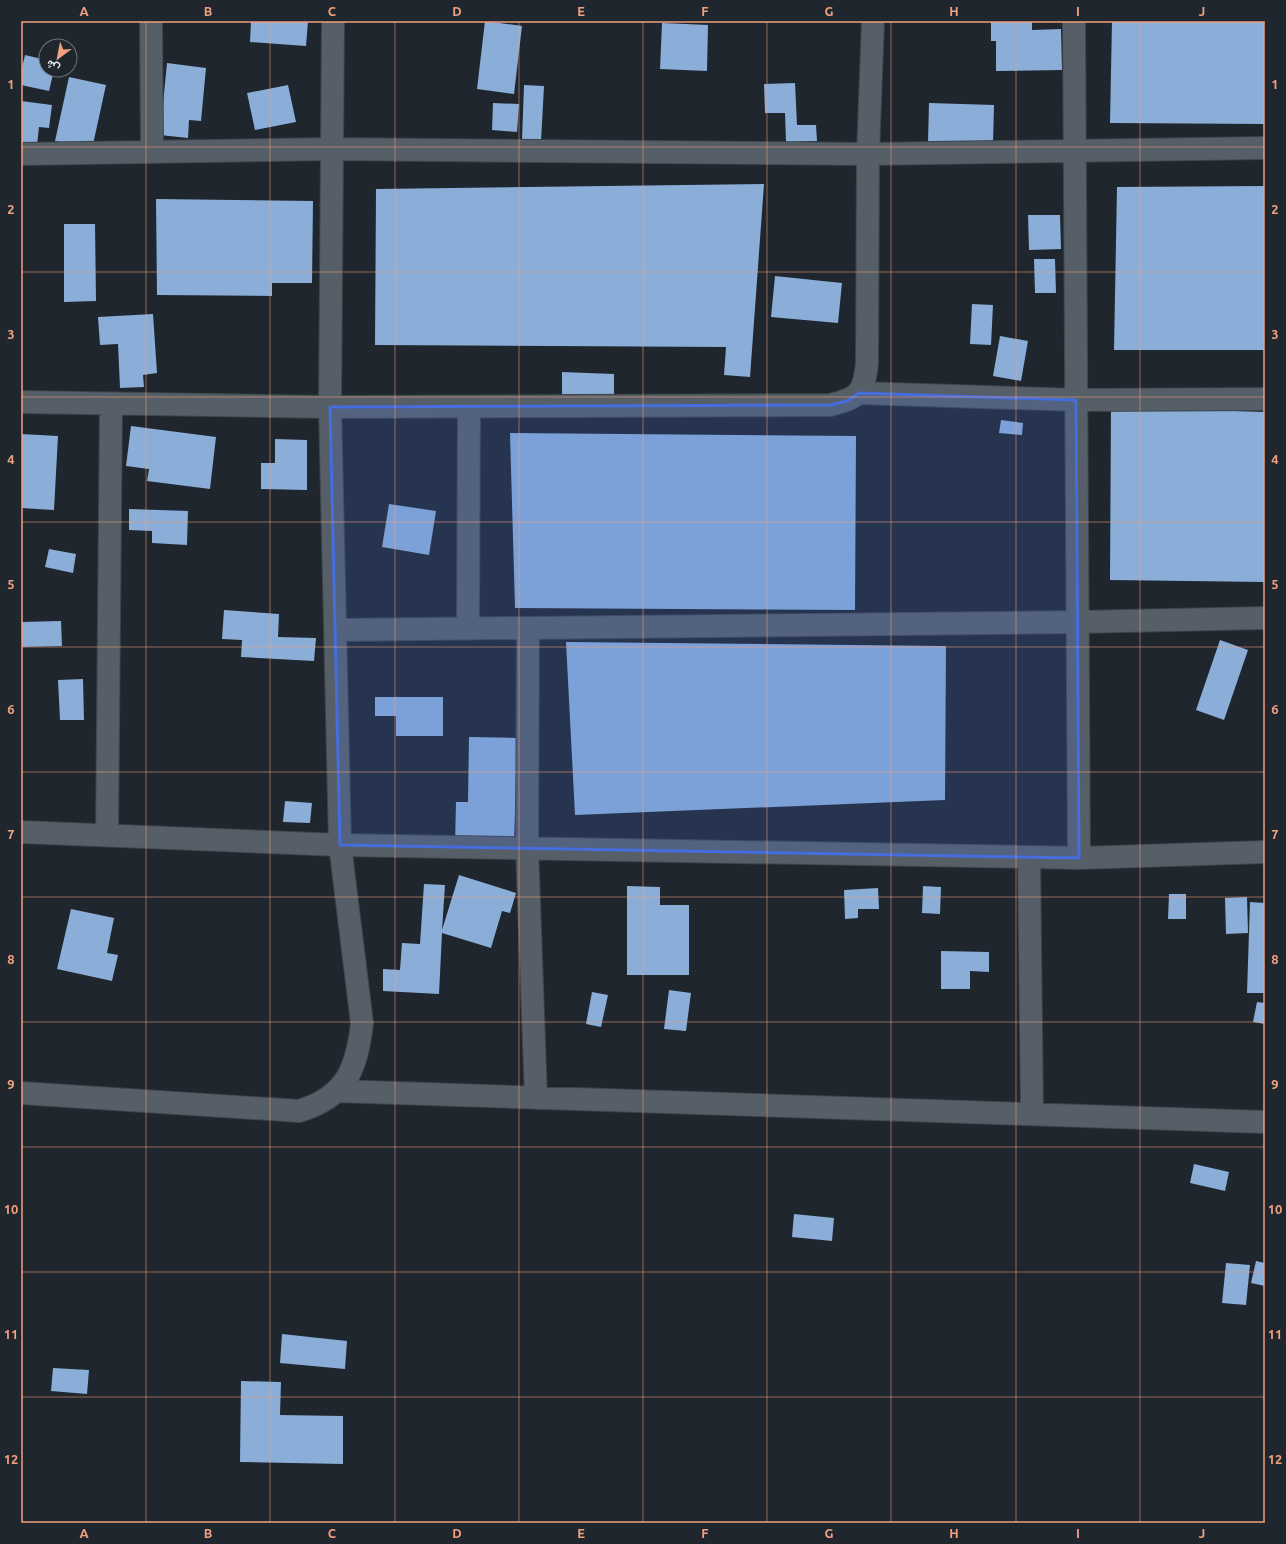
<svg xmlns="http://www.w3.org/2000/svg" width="1286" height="1544" font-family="Ubuntu,Vazirmatn,sans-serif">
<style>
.building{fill:#8aaed8}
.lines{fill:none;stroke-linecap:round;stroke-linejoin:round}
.minor-casing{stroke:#3d444a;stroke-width:24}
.minor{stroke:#565f68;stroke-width:22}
.marked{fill:#456ddd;fill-opacity:0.2;stroke:#456ddd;stroke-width:3;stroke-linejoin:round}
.grid{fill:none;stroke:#f2a07e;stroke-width:1;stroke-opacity:0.55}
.neatline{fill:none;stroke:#f2a07e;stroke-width:1.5}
.grid-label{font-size:13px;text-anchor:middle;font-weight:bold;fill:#f2a07e}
</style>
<rect width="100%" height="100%" fill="#1f262e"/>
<path class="building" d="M 251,21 L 308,21 L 306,46 L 250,42 Z
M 485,21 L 522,26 L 514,94 L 477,89 Z
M 991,21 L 1032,21 L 1032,30 L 1061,29 L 1062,70 L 996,71 L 996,41 L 991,41 Z
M 1112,21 L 1265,21 L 1265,124 L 1110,123 Z
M 662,23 L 708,25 L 707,71 L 660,69 Z
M 25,55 L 46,60 L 46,70 L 54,70 L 49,91 L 21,85 L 21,72 Z
M 167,63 L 206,68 L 201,121 L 189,120 L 188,138 L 160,135 Z
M 69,77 L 106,85 L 92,149 L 55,141 Z
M 795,83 L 797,125 L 816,125 L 817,141 L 786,142 L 785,113 L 765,113 L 764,84 Z
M 288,85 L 296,122 L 255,130 L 247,93 Z
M 524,85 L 544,86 L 541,141 L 522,140 Z
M 21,101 L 52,105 L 49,128 L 39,127 L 36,154 L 21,152 Z
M 493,103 L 519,104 L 517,132 L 492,130 Z
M 929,103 L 994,105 L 993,144 L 928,142 Z
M 764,184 L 750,377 L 724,375 L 726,347 L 375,345 L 376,189 Z
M 1265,186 L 1265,350 L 1114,350 L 1117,187 Z
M 156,199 L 313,201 L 312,283 L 272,283 L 272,296 L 157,295 Z
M 1028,215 L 1060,215 L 1061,249 L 1029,250 Z
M 64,224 L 95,224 L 96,301 L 64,302 Z
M 1034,259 L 1055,259 L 1056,293 L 1035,293 Z
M 775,276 L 842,283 L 838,323 L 771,317 Z
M 972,304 L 993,305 L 991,345 L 970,344 Z
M 153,314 L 157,373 L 143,375 L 144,387 L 120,388 L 118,344 L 100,345 L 98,317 Z
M 1000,336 L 1028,341 L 1021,381 L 993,376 Z
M 562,372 L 614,374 L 614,405 L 562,404 Z
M 1111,407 L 1265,412 L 1265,582 L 1110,580 Z
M 1001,420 L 1023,423 L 1022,435 L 999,433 Z
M 131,426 L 216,437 L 210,489 L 147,481 L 149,469 L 126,466 Z
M 510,433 L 856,436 L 855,610 L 515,608 Z
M 21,434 L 58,436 L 54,510 L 21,508 Z
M 275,439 L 307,440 L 307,490 L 261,489 L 261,463 L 275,463 Z
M 389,504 L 436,511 L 429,555 L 382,547 Z
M 129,509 L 188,511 L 187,545 L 152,543 L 152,531 L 129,530 Z
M 49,549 L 76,554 L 73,573 L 45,567 Z
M 224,610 L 279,614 L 278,637 L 316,638 L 314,661 L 241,657 L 242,640 L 222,639 Z
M 61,621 L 62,646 L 21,647 L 21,622 Z
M 1220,640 L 1248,650 L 1224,720 L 1196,710 Z
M 566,642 L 946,646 L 945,800 L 575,815 Z
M 83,679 L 84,720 L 60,720 L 58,680 Z
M 375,697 L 443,697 L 443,736 L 396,736 L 396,716 L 375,716 Z
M 469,737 L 517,738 L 514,847 L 455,845 L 456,802 L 468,802 Z
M 285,801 L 312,803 L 310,823 L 283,822 Z
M 459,875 L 516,893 L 510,913 L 502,911 L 491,948 L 442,933 L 439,994 L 383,991 L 383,969 L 400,970 L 402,943 L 420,944 L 424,884 L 445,885 L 442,930 Z
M 627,886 L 660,887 L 660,905 L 689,905 L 689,975 L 627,975 Z
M 923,886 L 941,887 L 940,914 L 922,913 Z
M 878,888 L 879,909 L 858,909 L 858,918 L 845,919 L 844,890 Z
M 1169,894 L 1186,894 L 1186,919 L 1168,919 Z
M 1247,897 L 1248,933 L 1226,934 L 1225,898 Z
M 1250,902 L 1265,903 L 1264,953 L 1265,953 L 1265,993 L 1247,993 Z
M 71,909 L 114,918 L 107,953 L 118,955 L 112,981 L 57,969 Z
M 941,951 L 989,952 L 989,972 L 970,971 L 970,989 L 941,989 Z
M 669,990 L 691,993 L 686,1031 L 664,1029 Z
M 592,992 L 608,995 L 601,1027 L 586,1024 Z
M 1257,1002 L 1265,1003 L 1265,1024 L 1253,1022 Z
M 1194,1164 L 1229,1172 L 1225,1191 L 1190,1183 Z
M 794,1214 L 834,1218 L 832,1241 L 792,1237 Z
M 1256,1261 L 1265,1263 L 1265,1286 L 1251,1283 Z
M 1226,1263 L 1250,1265 L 1246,1305 L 1222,1303 Z
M 282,1334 L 347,1341 L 345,1369 L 280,1363 Z
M 53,1368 L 89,1370 L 87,1394 L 51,1391 Z
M 241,1381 L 281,1382 L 280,1415 L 343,1416 L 343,1464 L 240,1462 Z"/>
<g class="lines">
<defs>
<path id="minor" d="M 151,21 L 152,152
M 1074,21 L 1079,858
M 21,154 L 332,149 L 868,154 L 1265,148
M 859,393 L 1076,400 L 1265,399
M 21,402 L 330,407 L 830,405 C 859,398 864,393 867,363 L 868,154 L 873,21
M 468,628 L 469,407
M 528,628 L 527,848 L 536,1098
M 336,630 L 1078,622 L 1265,618
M 21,832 L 340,845 L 1029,857 L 1079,858 L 1265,852
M 107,835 L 111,404
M 1029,857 L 1032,1114
M 336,1091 L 1265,1122
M 21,1093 L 299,1111 C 346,1097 357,1069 362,1023 L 340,845 L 330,407 L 333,21"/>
</defs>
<use href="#minor" class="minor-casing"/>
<use href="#minor" class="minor"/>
</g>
<path class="marked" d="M 859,393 L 1076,400 L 1079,858 L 340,845 L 330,407 L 830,405 L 847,401 Z"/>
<path class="grid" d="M 146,21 L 146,1523M 270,21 L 270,1523M 395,21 L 395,1523M 519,21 L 519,1523M 643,21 L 643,1523M 767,21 L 767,1523M 891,21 L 891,1523M 1016,21 L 1016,1523M 1140,21 L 1140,1523M 21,147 L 1265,147M 21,272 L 1265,272M 21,397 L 1265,397M 21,522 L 1265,522M 21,647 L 1265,647M 21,772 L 1265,772M 21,897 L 1265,897M 21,1022 L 1265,1022M 21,1147 L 1265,1147M 21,1272 L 1265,1272M 21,1397 L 1265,1397"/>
<rect width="1286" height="1544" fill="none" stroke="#1f262e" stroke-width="44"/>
<g transform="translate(58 58) rotate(212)"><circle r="19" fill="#1f262e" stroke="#6e747c"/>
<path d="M0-3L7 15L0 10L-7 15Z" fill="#f2a07e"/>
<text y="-6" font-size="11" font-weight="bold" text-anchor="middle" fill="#e5eaf0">ش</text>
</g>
<rect x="22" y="22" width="1242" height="1500" class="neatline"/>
<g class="grid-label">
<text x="84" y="16">A</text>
<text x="208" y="16">B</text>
<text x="332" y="16">C</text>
<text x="457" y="16">D</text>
<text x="581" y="16">E</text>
<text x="705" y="16">F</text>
<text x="829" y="16">G</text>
<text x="954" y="16">H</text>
<text x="1078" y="16">I</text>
<text x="1202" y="16">J</text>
<text x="11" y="89">1</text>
<text x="1275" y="89">1</text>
<text x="11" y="214">2</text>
<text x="1275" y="214">2</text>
<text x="11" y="339">3</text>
<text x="1275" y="339">3</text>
<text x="11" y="464">4</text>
<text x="1275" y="464">4</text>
<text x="11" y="589">5</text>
<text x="1275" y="589">5</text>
<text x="11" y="714">6</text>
<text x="1275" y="714">6</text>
<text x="11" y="839">7</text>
<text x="1275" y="839">7</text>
<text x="11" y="964">8</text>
<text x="1275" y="964">8</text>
<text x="11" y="1089">9</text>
<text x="1275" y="1089">9</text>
<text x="11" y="1214">10</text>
<text x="1275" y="1214">10</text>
<text x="11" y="1339">11</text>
<text x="1275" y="1339">11</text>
<text x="11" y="1464">12</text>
<text x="1275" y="1464">12</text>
<text x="84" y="1538">A</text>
<text x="208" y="1538">B</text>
<text x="332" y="1538">C</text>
<text x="457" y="1538">D</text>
<text x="581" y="1538">E</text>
<text x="705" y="1538">F</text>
<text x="829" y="1538">G</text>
<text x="954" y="1538">H</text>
<text x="1078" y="1538">I</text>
<text x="1202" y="1538">J</text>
</g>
</svg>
